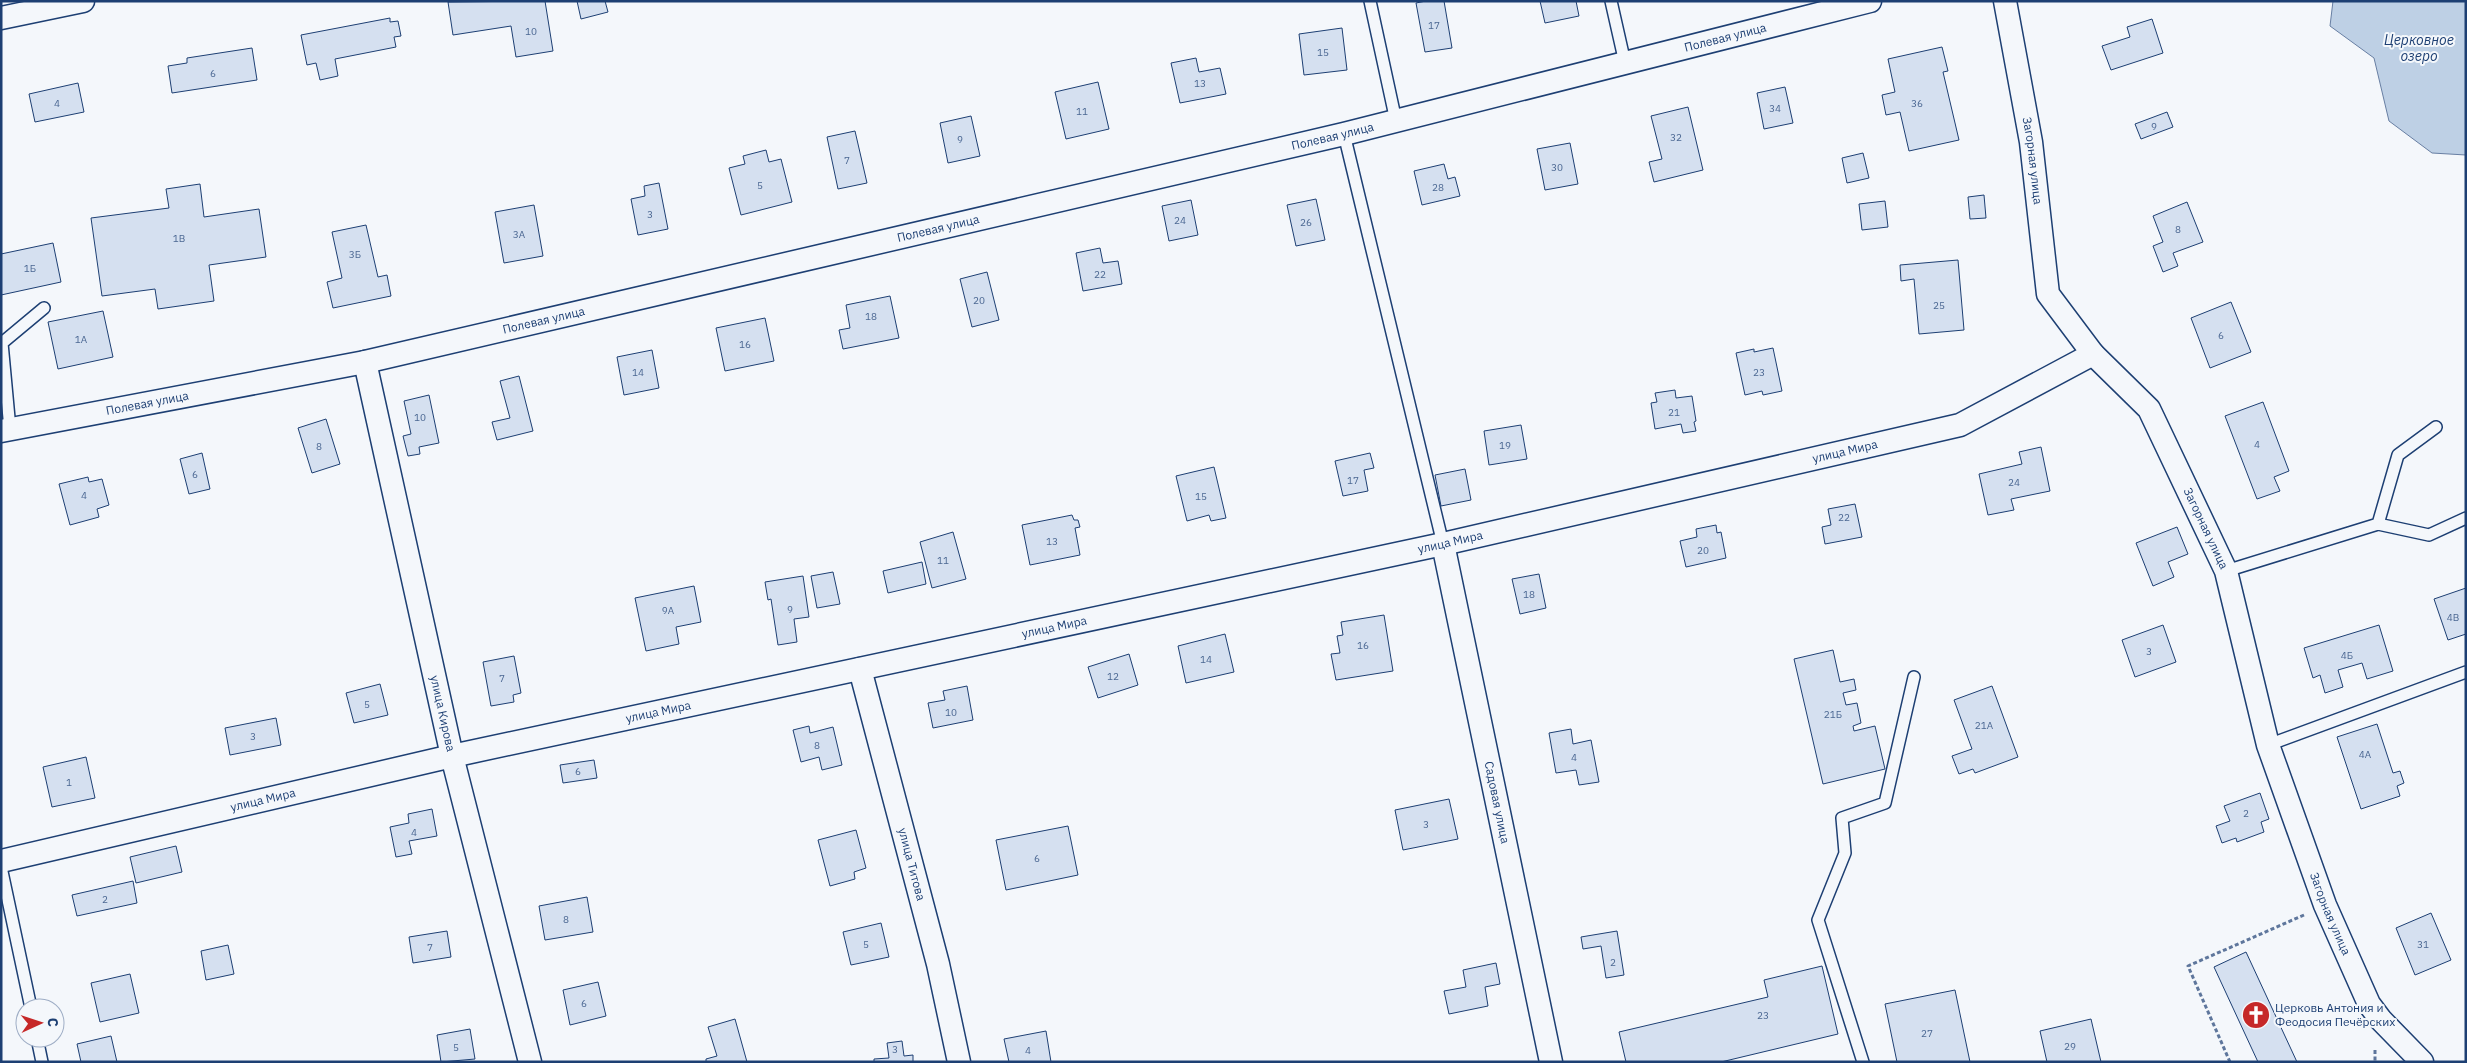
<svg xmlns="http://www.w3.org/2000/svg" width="2467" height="1063" font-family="'IBM Plex Sans',sans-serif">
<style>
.water{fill:#bed0e5;stroke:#687fa3}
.building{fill:#d5e0f0;stroke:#1d3f73}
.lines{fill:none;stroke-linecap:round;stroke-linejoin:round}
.lane-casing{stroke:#1d3f73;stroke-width:14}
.street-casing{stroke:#1d3f73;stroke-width:25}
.path{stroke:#5e769c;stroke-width:3;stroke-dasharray:4 2.5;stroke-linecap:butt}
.lane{stroke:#f4f7fb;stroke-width:11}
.street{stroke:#f4f7fb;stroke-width:22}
.labels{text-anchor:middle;stroke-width:4;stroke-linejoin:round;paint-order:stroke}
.number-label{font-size:10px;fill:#4b6792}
.street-label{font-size:12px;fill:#1d3f73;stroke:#f4f7fb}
.poi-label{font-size:12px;fill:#1d3f73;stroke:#f4f7fb;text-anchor:start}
.water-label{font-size:14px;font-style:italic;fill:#1d3f73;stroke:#f4f7fb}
</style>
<rect width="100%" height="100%" fill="#f4f7fb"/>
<path class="water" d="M 2333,1 L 2466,1 L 2466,155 L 2432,153 L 2389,121 L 2374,58 L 2330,26 Z"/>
<path class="building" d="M 536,1 L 545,1 L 553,51 L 516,57 L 511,26 L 453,35 L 448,2 Z
M 577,1 L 605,1 L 608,12 L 581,19 Z
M 1426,1 L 1444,1 L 1452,48 L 1425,52 L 1416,3 Z
M 1540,1 L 1576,1 L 1579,16 L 1545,23 Z
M 390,18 L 390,22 L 398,21 L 401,36 L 394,37 L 396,47 L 335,59 L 338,76 L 320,80 L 316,63 L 307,65 L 301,35 Z
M 2152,19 L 2163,53 L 2111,70 L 2102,46 L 2130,37 L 2127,27 Z
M 1342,28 L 1347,70 L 1304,75 L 1299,34 Z
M 1942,47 L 1948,71 L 1943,72 L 1959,140 L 1909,151 L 1900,112 L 1886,115 L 1882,95 L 1895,92 L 1888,59 Z
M 252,48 L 257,80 L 172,93 L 168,66 L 187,63 L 187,58 Z
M 1196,58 L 1199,72 L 1220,68 L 1226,94 L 1180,103 L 1171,63 Z
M 1098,82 L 1109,129 L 1066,139 L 1055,92 Z
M 78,83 L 84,112 L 35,122 L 29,94 Z
M 1785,87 L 1793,123 L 1764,129 L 1757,93 Z
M 1688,107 L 1703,170 L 1654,182 L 1649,162 L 1662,159 L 1651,116 Z
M 2167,112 L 2173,127 L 2141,139 L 2135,124 Z
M 971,116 L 980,156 L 948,163 L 940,123 Z
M 855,131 L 867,183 L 838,189 L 827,137 Z
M 1570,143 L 1578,184 L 1545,190 L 1537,149 Z
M 766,150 L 769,162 L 781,159 L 792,202 L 741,215 L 729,168 L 745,164 L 743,156 Z
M 1863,153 L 1869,178 L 1847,183 L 1842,158 Z
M 1444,164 L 1448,179 L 1455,177 L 1460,196 L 1422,205 L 1414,171 Z
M 659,183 L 668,229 L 638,235 L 631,199 L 645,196 L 644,186 Z
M 200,184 L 204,217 L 259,209 L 266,257 L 209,265 L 214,301 L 158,309 L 155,289 L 102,296 L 91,218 L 169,208 L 166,189 Z
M 1984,195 L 1986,218 L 1970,219 L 1968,197 Z
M 1316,199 L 1325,240 L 1296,246 L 1287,205 Z
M 1191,200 L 1198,235 L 1169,241 L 1162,206 Z
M 1885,201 L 1888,227 L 1862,230 L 1859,204 Z
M 2187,202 L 2203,242 L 2173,253 L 2178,266 L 2163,272 L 2153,246 L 2163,242 L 2153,216 Z
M 534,205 L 543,256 L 504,263 L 495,212 Z
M 366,225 L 378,277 L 387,275 L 391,296 L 333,308 L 327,282 L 342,278 L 332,232 Z
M 53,243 L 61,282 L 1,295 L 1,254 Z
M 1100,248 L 1103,263 L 1118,261 L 1122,284 L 1083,291 L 1076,253 Z
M 1958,260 L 1964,330 L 1919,334 L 1914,279 L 1901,281 L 1900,265 Z
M 987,272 L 999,320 L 972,327 L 960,279 Z
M 890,296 L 899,338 L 843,349 L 839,330 L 850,328 L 846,305 Z
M 2231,302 L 2251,352 L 2210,368 L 2191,318 Z
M 103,311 L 113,357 L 58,369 L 48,322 Z
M 765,318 L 774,361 L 725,371 L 716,328 Z
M 1773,348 L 1782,391 L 1763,395 L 1762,391 L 1745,395 L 1736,353 L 1754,349 L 1754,352 Z
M 652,350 L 659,388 L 624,395 L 617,357 Z
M 519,376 L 533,431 L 497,440 L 492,422 L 510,418 L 500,381 Z
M 1675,390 L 1676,398 L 1692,396 L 1696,421 L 1694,422 L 1696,431 L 1683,433 L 1681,424 L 1655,429 L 1651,403 L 1657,402 L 1655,393 Z
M 429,395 L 439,443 L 419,447 L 420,454 L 408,456 L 403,436 L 411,434 L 404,401 Z
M 2263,402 L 2289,471 L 2274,477 L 2280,491 L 2257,499 L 2225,416 Z
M 326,419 L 340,464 L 312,473 L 298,428 Z
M 1521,425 L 1527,459 L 1489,465 L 1484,431 Z
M 2041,447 L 2050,491 L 2011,499 L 2014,510 L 1988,515 L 1979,474 L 2022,464 L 2019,452 Z
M 202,453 L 210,489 L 189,494 L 180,459 Z
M 1370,453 L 1374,468 L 1364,470 L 1368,491 L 1343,496 L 1335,461 Z
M 1214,467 L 1226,518 L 1211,521 L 1209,515 L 1187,521 L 1176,476 Z
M 1465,469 L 1471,500 L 1441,506 L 1435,475 Z
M 88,477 L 89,482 L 102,479 L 109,505 L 97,509 L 99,517 L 70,525 L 59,484 Z
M 1855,504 L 1862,537 L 1825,544 L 1822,527 L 1831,525 L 1828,509 Z
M 1072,515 L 1074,520 L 1078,520 L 1080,527 L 1075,528 L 1080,555 L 1030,565 L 1022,525 Z
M 1716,525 L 1717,533 L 1721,532 L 1726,558 L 1686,567 L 1680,541 L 1697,537 L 1696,529 Z
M 2177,527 L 2188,554 L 2168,562 L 2174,577 L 2153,586 L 2136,543 Z
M 953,532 L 966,579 L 932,588 L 920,542 Z
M 922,562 L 926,584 L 888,593 L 883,571 Z
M 833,572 L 840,604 L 817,608 L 811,576 Z
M 1539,574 L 1546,608 L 1520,614 L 1512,579 Z
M 803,576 L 809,617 L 794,619 L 797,642 L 778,645 L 771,599 L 768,600 L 765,582 Z
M 694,586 L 701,622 L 676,627 L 679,644 L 646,651 L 635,598 Z
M 2466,588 L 2466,634 L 2448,640 L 2434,599 Z
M 1384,615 L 1393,671 L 1336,680 L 1331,654 L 1340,653 L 1337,636 L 1343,635 L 1341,622 Z
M 2163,625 L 2176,662 L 2135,677 L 2122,640 Z
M 2379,625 L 2393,671 L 2367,679 L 2362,663 L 2338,670 L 2343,687 L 2325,693 L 2320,675 L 2313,678 L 2304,648 Z
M 1225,634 L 1234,672 L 1186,683 L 1178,646 Z
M 1833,650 L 1840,682 L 1854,679 L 1856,690 L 1843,693 L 1846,705 L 1857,703 L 1861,723 L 1853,726 L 1854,731 L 1875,726 L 1885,769 L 1823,784 L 1794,659 Z
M 1129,654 L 1138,685 L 1098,698 L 1088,667 Z
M 514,656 L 521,693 L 513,695 L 514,702 L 491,706 L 483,662 Z
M 380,684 L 388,715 L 354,723 L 346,693 Z
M 967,686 L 973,720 L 933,728 L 928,703 L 945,700 L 943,691 Z
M 1992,686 L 2018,757 L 1975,773 L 1973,769 L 1959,774 L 1952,756 L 1972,749 L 1954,700 Z
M 276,718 L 281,745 L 230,755 L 225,728 Z
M 2377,724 L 2393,773 L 2400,771 L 2404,783 L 2397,786 L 2400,796 L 2361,809 L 2337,737 Z
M 809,726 L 810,733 L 833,727 L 842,765 L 822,770 L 819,757 L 801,762 L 793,730 Z
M 1571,729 L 1573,744 L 1591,740 L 1599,782 L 1579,785 L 1576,770 L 1556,773 L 1549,733 Z
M 86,757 L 95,798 L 52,807 L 43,767 Z
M 594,760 L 597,778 L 563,783 L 560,765 Z
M 2260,793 L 2269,819 L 2261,822 L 2264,832 L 2237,842 L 2236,838 L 2222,843 L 2216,826 L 2230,821 L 2224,806 Z
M 1449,799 L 1458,839 L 1403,850 L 1395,810 Z
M 432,809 L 437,836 L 409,841 L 412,854 L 396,857 L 390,827 L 409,823 L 408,814 Z
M 1068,826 L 1078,875 L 1006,890 L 996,840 Z
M 856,830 L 866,868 L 854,872 L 855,879 L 830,886 L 818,840 Z
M 176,846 L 182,872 L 136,883 L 130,857 Z
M 133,881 L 137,903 L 77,916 L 72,895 Z
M 587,897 L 593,932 L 545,940 L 539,906 Z
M 2431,913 L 2451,960 L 2415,975 L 2396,928 Z
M 881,923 L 889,957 L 851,965 L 843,932 Z
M 447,931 L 451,957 L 413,963 L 409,937 Z
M 1617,931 L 1624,975 L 1606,978 L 1601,946 L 1583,949 L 1581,937 Z
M 228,945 L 234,974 L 206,980 L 201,951 Z
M 2246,952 L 2297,1062 L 2258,1062 L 2214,967 Z
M 1496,963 L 1500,984 L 1485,987 L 1488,1006 L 1449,1014 L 1444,991 L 1466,987 L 1463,970 Z
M 1822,966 L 1838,1034 L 1721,1062 L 1626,1062 L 1619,1032 L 1768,997 L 1764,980 Z
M 130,974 L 139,1013 L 100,1022 L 91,983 Z
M 598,982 L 606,1016 L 570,1025 L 563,990 Z
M 1955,990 L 1970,1062 L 1897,1062 L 1885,1004 Z
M 735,1019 L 747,1062 L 706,1062 L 706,1059 L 717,1056 L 708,1027 Z
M 2091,1019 L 2101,1062 L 2047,1062 L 2040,1031 Z
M 470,1029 L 475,1059 L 441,1062 L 437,1035 Z
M 1046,1031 L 1051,1062 L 1009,1062 L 1004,1039 Z
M 111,1036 L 117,1062 L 81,1062 L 77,1044 Z
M 902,1041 L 904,1056 L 913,1055 L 913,1062 L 874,1062 L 874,1059 L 889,1058 L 887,1043 Z"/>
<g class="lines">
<defs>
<path id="lane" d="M 1370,1 L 1396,121
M 1611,1 L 1625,63
M 1344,134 L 1443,544
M 10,429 L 2,343 L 44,308
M 2378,524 L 2398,455 L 2436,427
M 2226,571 L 2378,524 L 2429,535 L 2466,518
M 2268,745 L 2466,672
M 1,867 L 31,1008
M 37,1038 L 42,1062
M 1863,1062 L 1818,920 L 1845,853 L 1842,818 L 1885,803 L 1914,677"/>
<g id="street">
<path id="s1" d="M 2005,1 L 2031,142 L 2048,294 L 2093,354 L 2149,409 L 2226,571 L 2268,745 L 2325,905 L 2369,1004 L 2381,1020 L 2422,1062"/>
<path d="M 1,18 L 83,1"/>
<path id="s2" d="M 365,362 L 452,756 L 530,1062"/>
<path id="s3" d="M 1,431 L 365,362 L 1344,134 L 1870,1"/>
<path id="s4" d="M 1443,544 L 1551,1062"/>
<path id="s5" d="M 860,669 L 938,964 L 959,1062"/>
<path id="s6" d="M 1,861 L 452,756 L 1443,544 L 1960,425 L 2093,354"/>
</g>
</defs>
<use href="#lane" class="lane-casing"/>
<use href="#street" class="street-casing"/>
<path class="path" d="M 2375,1050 L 2375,1062
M 2230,1062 L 2188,966 L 2304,915"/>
<use href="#lane" class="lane"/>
<use href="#street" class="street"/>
</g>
<defs>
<symbol id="church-disc" viewBox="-11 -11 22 22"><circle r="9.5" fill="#c62828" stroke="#f4f7fb"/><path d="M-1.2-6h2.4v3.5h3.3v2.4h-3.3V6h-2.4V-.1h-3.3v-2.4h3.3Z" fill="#fff"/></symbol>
</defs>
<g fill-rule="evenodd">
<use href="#church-disc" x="2240" y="999" width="32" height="32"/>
</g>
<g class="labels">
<g class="number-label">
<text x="1434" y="29">17</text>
<text x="531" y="35">10</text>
<text x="1323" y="56">15</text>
<text x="213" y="77">6</text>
<text x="1200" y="87">13</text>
<text x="57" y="107">4</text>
<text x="1917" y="107">36</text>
<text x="1775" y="112">34</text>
<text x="1082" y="115">11</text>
<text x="2154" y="130">9</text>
<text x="1676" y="141">32</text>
<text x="960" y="143">9</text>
<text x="847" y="164">7</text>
<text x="1557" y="171">30</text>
<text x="760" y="189">5</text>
<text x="1438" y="191">28</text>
<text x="650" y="218">3</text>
<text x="1180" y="224">24</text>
<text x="1306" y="226">26</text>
<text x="2178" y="233">8</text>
<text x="519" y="238">3А</text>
<text x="179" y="242">1В</text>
<text x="355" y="258">3Б</text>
<text x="30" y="272">1Б</text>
<text x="1100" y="278">22</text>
<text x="979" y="304">20</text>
<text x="1939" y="309">25</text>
<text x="871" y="320">18</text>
<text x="2221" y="339">6</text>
<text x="81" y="343">1А</text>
<text x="745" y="348">16</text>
<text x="638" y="376">14</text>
<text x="1759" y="376">23</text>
<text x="1674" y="416">21</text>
<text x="420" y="421">10</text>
<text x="2257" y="448">4</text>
<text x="1505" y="449">19</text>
<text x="319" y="450">8</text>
<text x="195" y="478">6</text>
<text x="1353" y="484">17</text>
<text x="2014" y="486">24</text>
<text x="84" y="499">4</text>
<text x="1201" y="500">15</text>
<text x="1844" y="521">22</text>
<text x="1052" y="545">13</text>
<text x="1703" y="554">20</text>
<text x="943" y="564">11</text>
<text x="1529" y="598">18</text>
<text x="790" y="613">9</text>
<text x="668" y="614">9А</text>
<text x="2453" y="621">4В</text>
<text x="1363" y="649">16</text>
<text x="2149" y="655">3</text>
<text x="2347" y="659">4Б</text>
<text x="1206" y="663">14</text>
<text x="1113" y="680">12</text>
<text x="502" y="682">7</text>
<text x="367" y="708">5</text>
<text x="951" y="716">10</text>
<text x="1833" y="718">21Б</text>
<text x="1984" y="729">21А</text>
<text x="253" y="740">3</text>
<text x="817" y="749">8</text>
<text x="2365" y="758">4А</text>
<text x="1574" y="761">4</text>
<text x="578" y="775">6</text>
<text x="69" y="786">1</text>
<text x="2246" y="817">2</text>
<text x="1426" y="828">3</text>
<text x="414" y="836">4</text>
<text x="1037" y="862">6</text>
<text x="105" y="903">2</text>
<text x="566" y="923">8</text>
<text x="866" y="948">5</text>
<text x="2423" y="948">31</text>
<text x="430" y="951">7</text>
<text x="1613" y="966">2</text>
<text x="584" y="1007">6</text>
<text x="1763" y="1019">23</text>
<text x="1927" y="1037">27</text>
<text x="2070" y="1050">29</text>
<text x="456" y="1051">5</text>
<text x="895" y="1053">3</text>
<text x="1028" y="1054">4</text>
</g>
<g class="street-label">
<text dy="4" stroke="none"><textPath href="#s3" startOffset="1769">Полевая улица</textPath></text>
<text dy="4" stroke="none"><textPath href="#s3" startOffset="1364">Полевая улица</textPath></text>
<text dy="4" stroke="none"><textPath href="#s1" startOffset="162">Загорная улица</textPath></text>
<text dy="4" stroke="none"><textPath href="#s3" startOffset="959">Полевая улица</textPath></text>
<text dy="4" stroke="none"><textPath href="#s3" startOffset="554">Полевая улица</textPath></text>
<text dy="4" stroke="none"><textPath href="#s3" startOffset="149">Полевая улица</textPath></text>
<text dy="4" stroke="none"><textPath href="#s6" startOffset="1889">улица Мира</textPath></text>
<text dy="4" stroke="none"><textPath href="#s1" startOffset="582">Загорная улица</textPath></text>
<text dy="4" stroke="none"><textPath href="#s6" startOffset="1484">улица Мира</textPath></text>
<text dy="4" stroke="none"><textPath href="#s6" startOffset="1079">улица Мира</textPath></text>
<text dy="4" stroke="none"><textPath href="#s6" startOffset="674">улица Мира</textPath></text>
<text dy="4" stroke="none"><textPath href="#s2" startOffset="360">улица Кирова</textPath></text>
<text dy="4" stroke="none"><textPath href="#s6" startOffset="269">улица Мира</textPath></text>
<text dy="4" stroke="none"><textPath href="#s4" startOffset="264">Садовая улица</textPath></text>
<text dy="4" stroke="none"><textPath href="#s5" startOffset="202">улица Титова</textPath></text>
<text dy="4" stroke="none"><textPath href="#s1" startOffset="988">Загорная улица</textPath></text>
</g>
<g class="poi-label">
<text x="2275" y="1012">Церковь Антония и<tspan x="2275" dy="14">Феодосия Печёрских</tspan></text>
</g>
<g class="water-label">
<text x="2419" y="45">Церковное<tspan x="2419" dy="16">озеро</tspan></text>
</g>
</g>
<rect width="2467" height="1063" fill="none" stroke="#1d3f73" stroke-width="5"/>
<g transform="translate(40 1023) rotate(87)"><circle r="24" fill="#f4f7fb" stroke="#9eadc5"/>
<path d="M0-4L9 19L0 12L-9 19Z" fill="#c62828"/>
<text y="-8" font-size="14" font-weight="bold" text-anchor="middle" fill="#1d3f73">С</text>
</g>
</svg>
